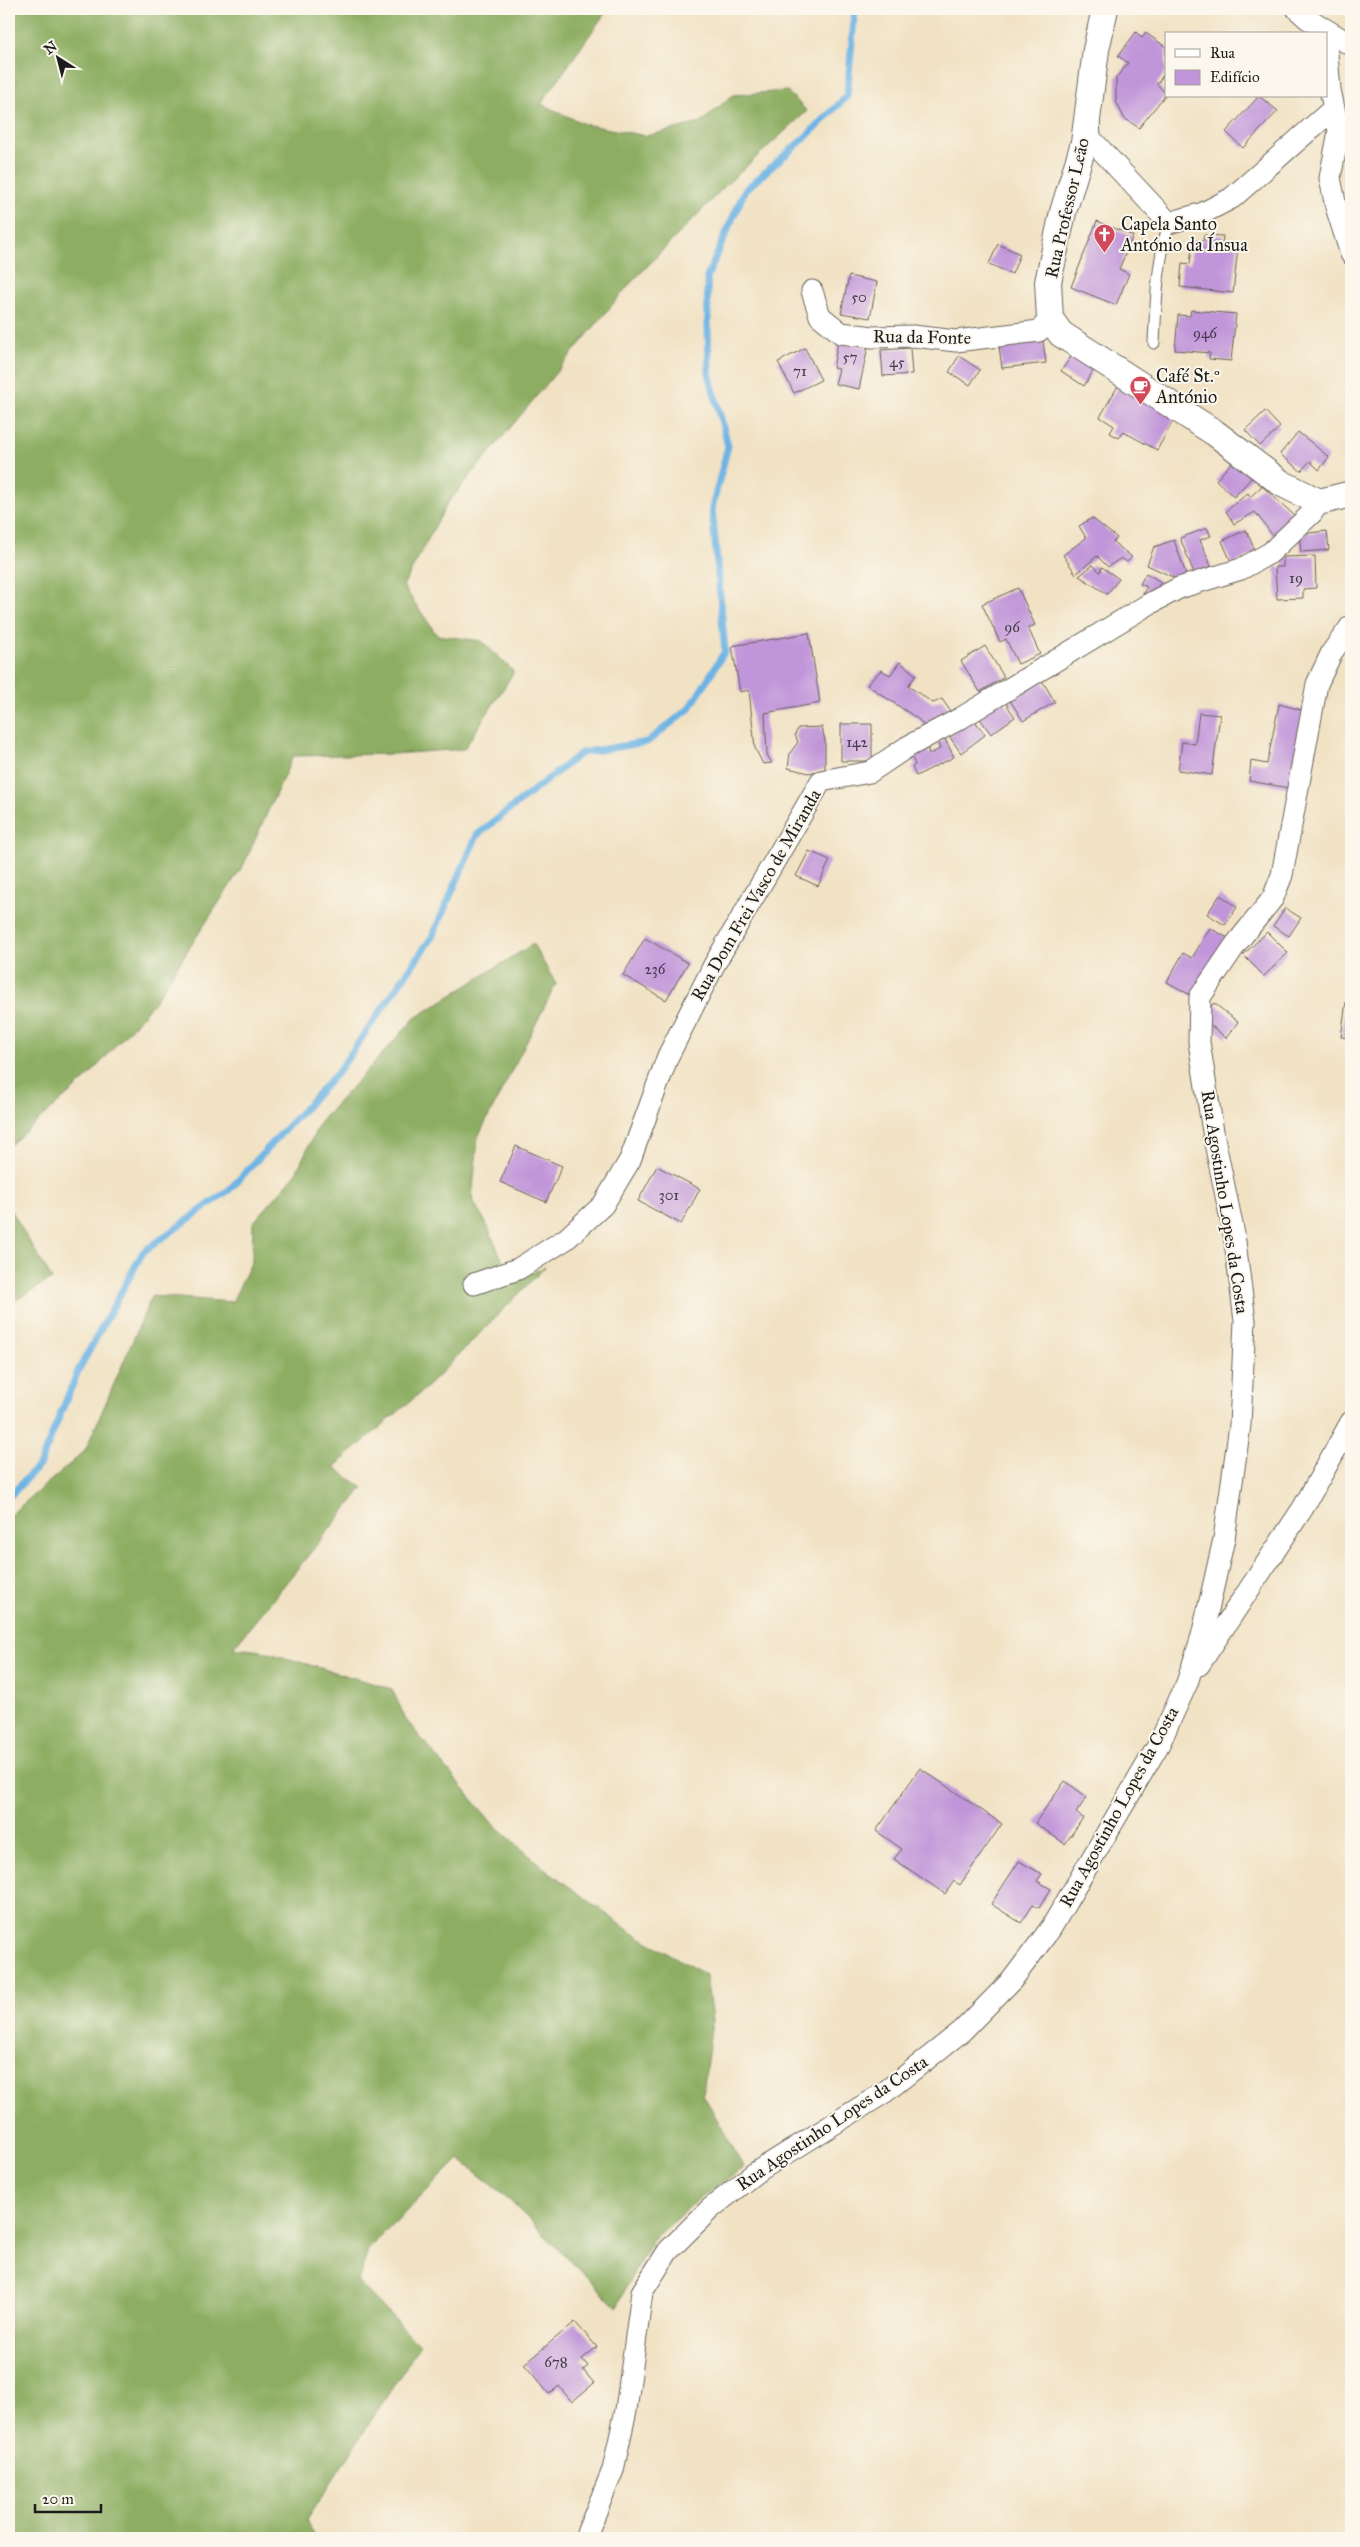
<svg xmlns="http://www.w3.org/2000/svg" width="1360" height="2547" font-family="'IM FELL Great Primer',serif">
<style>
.forest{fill:#8dae62;stroke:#54653f}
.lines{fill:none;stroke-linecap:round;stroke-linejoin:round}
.stream{stroke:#6db4e4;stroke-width:7}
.building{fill:#c195d9}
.service-casing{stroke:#676157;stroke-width:13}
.minor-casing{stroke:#676157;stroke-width:23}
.tertiary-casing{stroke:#676157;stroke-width:28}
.service{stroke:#fff;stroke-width:11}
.minor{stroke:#fff;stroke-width:21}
.tertiary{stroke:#fff;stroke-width:26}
.labels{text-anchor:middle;stroke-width:4;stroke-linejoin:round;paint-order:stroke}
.number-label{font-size:15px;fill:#453a4b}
.street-label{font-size:18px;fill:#1c1c1c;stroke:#fbf7ec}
.poi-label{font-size:18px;fill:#1c1c1c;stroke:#fbf7ec;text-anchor:start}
</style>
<rect width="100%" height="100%" fill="#fbf7ec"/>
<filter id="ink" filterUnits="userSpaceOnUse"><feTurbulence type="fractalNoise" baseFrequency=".02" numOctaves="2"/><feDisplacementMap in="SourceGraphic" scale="10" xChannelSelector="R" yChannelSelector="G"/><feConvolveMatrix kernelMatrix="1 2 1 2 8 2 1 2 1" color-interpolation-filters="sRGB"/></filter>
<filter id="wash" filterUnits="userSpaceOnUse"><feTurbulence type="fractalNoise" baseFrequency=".0096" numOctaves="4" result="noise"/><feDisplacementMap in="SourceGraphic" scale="20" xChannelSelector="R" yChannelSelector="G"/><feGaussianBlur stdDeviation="1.12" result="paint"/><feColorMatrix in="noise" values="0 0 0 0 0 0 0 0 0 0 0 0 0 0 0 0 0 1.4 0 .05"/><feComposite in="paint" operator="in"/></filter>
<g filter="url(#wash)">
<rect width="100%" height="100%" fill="#f1e2c4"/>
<path class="forest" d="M 9,9 L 608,9 L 541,104 L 584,124 L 646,136 L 700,123 L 733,95 L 787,91 L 807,111 L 727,184 L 627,287 L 447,504 L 403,586 L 437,635 L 482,641 L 514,672 L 464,749 L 393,754 L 293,756 L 244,864 L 154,1002 L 87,1078 L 9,1146 Z
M 533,944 L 556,984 L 478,1137 L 472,1199 L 486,1223 L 512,1282 L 545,1267 L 428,1386 L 334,1467 L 363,1488 L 233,1648 L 262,1651 L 392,1689 L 406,1720 L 493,1824 L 544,1868 L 631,1932 L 706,1975 L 712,2020 L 703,2094 L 744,2168 L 700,2198 L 653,2239 L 629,2281 L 617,2307 L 500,2191 L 459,2159 L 368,2249 L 358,2282 L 420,2345 L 306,2521 L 317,2538 L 9,2538 L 9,1516 L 85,1451 L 152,1296 L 232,1302 L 252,1261 L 253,1223 L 295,1175 L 320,1122 L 415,1018 Z
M 9,1208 L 52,1279 L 9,1304 Z"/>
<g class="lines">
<path class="stream" d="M 9,1497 L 40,1464 L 78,1371 L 143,1252 L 229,1190 L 338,1072 L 432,937 L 477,835 L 581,753 L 647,742 L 690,708 L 725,651 L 712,508 L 728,446 L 709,373 L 707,277 L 745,190 L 808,135 L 847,96 L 855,9"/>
</g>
<g id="blocks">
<path class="building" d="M 1136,32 L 1142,38 L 1146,33 L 1166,47 L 1166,71 L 1157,84 L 1166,94 L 1139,128 L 1124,118 L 1116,101 L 1116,78 L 1128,63 L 1118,56 Z
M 1259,96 L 1278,111 L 1243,148 L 1226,132 Z
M 1097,221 L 1133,236 L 1119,269 L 1129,274 L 1116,305 L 1071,287 Z
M 1204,235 L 1223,236 L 1222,245 L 1238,246 L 1233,293 L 1180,287 L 1182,263 L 1190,264 L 1193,240 L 1203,241 Z
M 998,244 L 1020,254 L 1012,274 L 989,264 Z
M 849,276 L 877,282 L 870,318 L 841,313 Z
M 1191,310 L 1236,314 L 1231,361 L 1209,359 L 1210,353 L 1175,350 L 1178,315 L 1190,316 Z
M 1043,341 L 1046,363 L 1002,368 L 999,346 Z
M 838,342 L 868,347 L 859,389 L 835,384 L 839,369 L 833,368 Z
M 805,348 L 821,380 L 794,393 L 778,362 Z
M 910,348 L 912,374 L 883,376 L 881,350 Z
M 1073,354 L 1095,368 L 1084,386 L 1061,371 Z
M 959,356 L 980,370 L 970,385 L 949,372 Z
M 1119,384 L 1176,416 L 1157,450 L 1124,432 L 1119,438 L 1110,433 L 1114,426 L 1100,417 Z
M 1265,411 L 1280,427 L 1260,446 L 1245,430 Z
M 1298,432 L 1329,457 L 1319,470 L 1310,461 L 1301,471 L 1280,454 Z
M 1233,461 L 1254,475 L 1234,497 L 1216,480 Z
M 1262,486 L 1295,516 L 1273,536 L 1255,512 L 1234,524 L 1226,511 L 1248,493 L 1250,497 Z
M 1092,518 L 1117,538 L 1113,542 L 1132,557 L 1127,562 L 1121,558 L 1108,567 L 1097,556 L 1076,574 L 1063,555 L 1086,538 L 1079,526 Z
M 1207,528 L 1211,536 L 1200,540 L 1211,566 L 1194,573 L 1180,538 Z
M 1246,530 L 1256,553 L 1232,564 L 1222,541 Z
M 1327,531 L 1329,550 L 1301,552 L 1299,534 Z
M 1174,540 L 1187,577 L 1174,582 L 1173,577 L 1147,565 L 1154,547 Z
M 1315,556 L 1316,588 L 1303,589 L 1303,598 L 1277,599 L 1275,567 L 1283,567 L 1283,557 Z
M 1093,565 L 1100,572 L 1102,567 L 1119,579 L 1107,594 L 1079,576 Z
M 1146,573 L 1161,582 L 1152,598 L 1143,593 L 1147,587 L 1140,584 Z
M 1018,588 L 1035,625 L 1028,628 L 1040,654 L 1018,664 L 1006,639 L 1000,642 L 982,604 Z
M 809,633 L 820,703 L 765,713 L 767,755 L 772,763 L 763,764 L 755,748 L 749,690 L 740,692 L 732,646 Z
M 985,646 L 1004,677 L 980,692 L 961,661 Z
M 900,662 L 916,675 L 908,686 L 933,703 L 942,699 L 953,715 L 928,730 L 918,719 L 867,685 L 881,670 L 890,675 Z
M 1040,677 L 1055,702 L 1023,721 L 1008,697 Z
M 1003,699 L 1015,717 L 991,734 L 978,716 Z
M 1279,704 L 1305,711 L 1289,788 L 1249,781 L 1251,761 L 1267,764 Z
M 1199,713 L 1220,715 L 1212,775 L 1178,770 L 1182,742 L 1195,744 Z
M 973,718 L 985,735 L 961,753 L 949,736 Z
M 841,724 L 872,724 L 872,761 L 841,761 Z
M 822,727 L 825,741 L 825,769 L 809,773 L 788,768 L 790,753 L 798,742 L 795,735 L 798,728 Z
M 945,739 L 954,757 L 916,776 L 912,767 L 915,765 L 910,753 L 927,746 L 929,754 L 940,749 L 938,743 Z
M 809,851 L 830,860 L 818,886 L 796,876 Z
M 1220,895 L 1237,907 L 1225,925 L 1207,914 Z
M 1285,908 L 1301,918 L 1289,936 L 1273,926 Z
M 1210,928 L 1228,938 L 1194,997 L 1167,982 L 1183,953 L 1192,958 Z
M 1267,932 L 1288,953 L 1264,976 L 1243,955 Z
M 645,938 L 688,963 L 666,1000 L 623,975 Z
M 1346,1002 L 1351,1002 L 1351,1038 L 1341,1037 Z
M 1214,1003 L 1238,1022 L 1226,1038 L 1202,1018 Z
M 516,1146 L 562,1166 L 546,1202 L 500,1182 Z
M 657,1166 L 700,1189 L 681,1224 L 638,1201 Z
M 920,1768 L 1002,1824 L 960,1885 L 954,1881 L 945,1894 L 894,1859 L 902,1849 L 876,1831 Z
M 1065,1781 L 1087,1797 L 1076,1813 L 1083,1818 L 1065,1844 L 1035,1823 Z
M 1019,1861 L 1042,1874 L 1037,1881 L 1051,1889 L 1039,1908 L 1033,1905 L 1021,1923 L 991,1904 Z
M 575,2322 L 597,2347 L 582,2359 L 588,2366 L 583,2370 L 594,2383 L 572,2402 L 559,2386 L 549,2394 L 524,2364 Z"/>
</g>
</g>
<g filter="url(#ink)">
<use href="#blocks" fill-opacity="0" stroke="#676157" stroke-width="1"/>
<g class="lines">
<defs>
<path id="service" d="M 1154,343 C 1156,303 1157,262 1169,223"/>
<path id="minor" d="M 1297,9 L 1307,18 L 1351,45
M 1328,31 L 1326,42 L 1330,90 L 1339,131 L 1330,178 L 1336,207 L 1351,254
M 1089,120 L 1090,138 L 1169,223 L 1203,213 L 1232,198 L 1333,109
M 812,291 L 820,316 L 841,333 L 873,337 L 913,336 L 956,341 L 1039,331 L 1050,319
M 474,1284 L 518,1269 L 566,1239 L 603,1205 L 630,1160 L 668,1056 L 714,965 L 821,781 L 870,772 L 907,747 L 961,718 L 1149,604 L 1179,588 L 1241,569 L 1270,553 L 1312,513 L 1319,502
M 1199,1665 L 1303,1508 L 1351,1422
M 585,2538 L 613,2470 L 626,2410 L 642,2292 L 668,2251 L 710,2209 L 755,2173 L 885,2092 L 962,2031 L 1012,1980 L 1051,1928 L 1159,1744 L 1187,1683 L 1202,1636 L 1224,1539 L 1240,1425 L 1245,1321 L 1234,1234 L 1214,1138 L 1199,1042 L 1200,997 L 1236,944 L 1273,898 L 1282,875 L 1317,684 L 1332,652 L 1351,626"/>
<path id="tertiary" d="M 1105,9 L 1096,50 L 1084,143 L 1063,212 L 1048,282 L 1050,319 L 1061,334 L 1215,433 L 1281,483 L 1319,502 L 1351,494"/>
</defs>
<use href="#service" class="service-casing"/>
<use href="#minor" class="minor-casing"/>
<use href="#tertiary" class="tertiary-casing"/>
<use href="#service" class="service"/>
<use href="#minor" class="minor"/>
<use href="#tertiary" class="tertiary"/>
</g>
</g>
<defs>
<symbol id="church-pin" viewBox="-11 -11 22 30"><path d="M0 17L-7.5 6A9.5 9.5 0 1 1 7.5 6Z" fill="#d1495b" stroke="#fbf7ec"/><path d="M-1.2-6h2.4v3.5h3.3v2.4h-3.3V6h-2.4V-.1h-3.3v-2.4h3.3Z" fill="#fff"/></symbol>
<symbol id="cafe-pin" viewBox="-11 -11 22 30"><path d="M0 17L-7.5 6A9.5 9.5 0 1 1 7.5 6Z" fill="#d1495b" stroke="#fbf7ec"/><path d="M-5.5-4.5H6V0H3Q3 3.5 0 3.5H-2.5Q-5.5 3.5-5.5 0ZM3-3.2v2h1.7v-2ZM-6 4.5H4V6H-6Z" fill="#fff"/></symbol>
</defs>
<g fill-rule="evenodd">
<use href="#church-pin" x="1092" y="222" width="25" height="34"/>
<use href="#cafe-pin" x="1128" y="374" width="25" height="34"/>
</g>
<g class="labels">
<g class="number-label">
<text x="859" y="302">50</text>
<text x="1205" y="338">946</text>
<text x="850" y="362">57</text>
<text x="897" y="367">45</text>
<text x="800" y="376">71</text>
<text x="1296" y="583">19</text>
<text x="1012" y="632">96</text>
<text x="857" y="747">142</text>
<text x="655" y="974">236</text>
<text x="669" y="1200">301</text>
<text x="556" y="2367">678</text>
</g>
<g class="street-label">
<text transform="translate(1067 208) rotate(-77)" y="6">Rua Professor Leão</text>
<text transform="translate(922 337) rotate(1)" y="6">Rua da Fonte</text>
<text transform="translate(756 895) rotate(-60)" y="6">Rua Dom Frei Vasco de Miranda</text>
<text transform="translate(1225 1202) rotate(81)" y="6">Rua Agostinho Lopes da Costa</text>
<text transform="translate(1119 1807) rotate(-61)" y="6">Rua Agostinho Lopes da Costa</text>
<text transform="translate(832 2123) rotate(-34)" y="6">Rua Agostinho Lopes da Costa</text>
</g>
<g class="poi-label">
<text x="1121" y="230">Capela Santo<tspan x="1121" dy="21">António da Ínsua</tspan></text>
<text x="1156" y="382">Café St.º<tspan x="1156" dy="21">António</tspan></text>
</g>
</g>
<rect width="1360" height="2547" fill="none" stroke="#fbf7ec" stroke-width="30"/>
<rect x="1165" y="32" width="162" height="65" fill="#fbf7ec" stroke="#a29f99"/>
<rect x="1175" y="49" width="25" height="8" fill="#ffffff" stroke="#a29f99"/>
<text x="1210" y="58" font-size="15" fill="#1c1c1c">Rua</text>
<rect x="1175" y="70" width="25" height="15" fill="#c195d9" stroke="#a29f99"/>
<text x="1210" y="82" font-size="15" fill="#1c1c1c">Edifício</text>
<g transform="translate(58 58) rotate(324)" stroke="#fbf7ec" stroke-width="4" paint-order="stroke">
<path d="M0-4L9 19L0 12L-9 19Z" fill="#1c1c1c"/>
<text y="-8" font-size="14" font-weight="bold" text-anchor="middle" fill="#1c1c1c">N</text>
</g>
<path d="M35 2504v8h66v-8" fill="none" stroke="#1c1c1c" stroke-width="2.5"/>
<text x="42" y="2504" font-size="15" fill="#1c1c1c" stroke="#fbf7ec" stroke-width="4" paint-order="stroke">20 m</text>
</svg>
